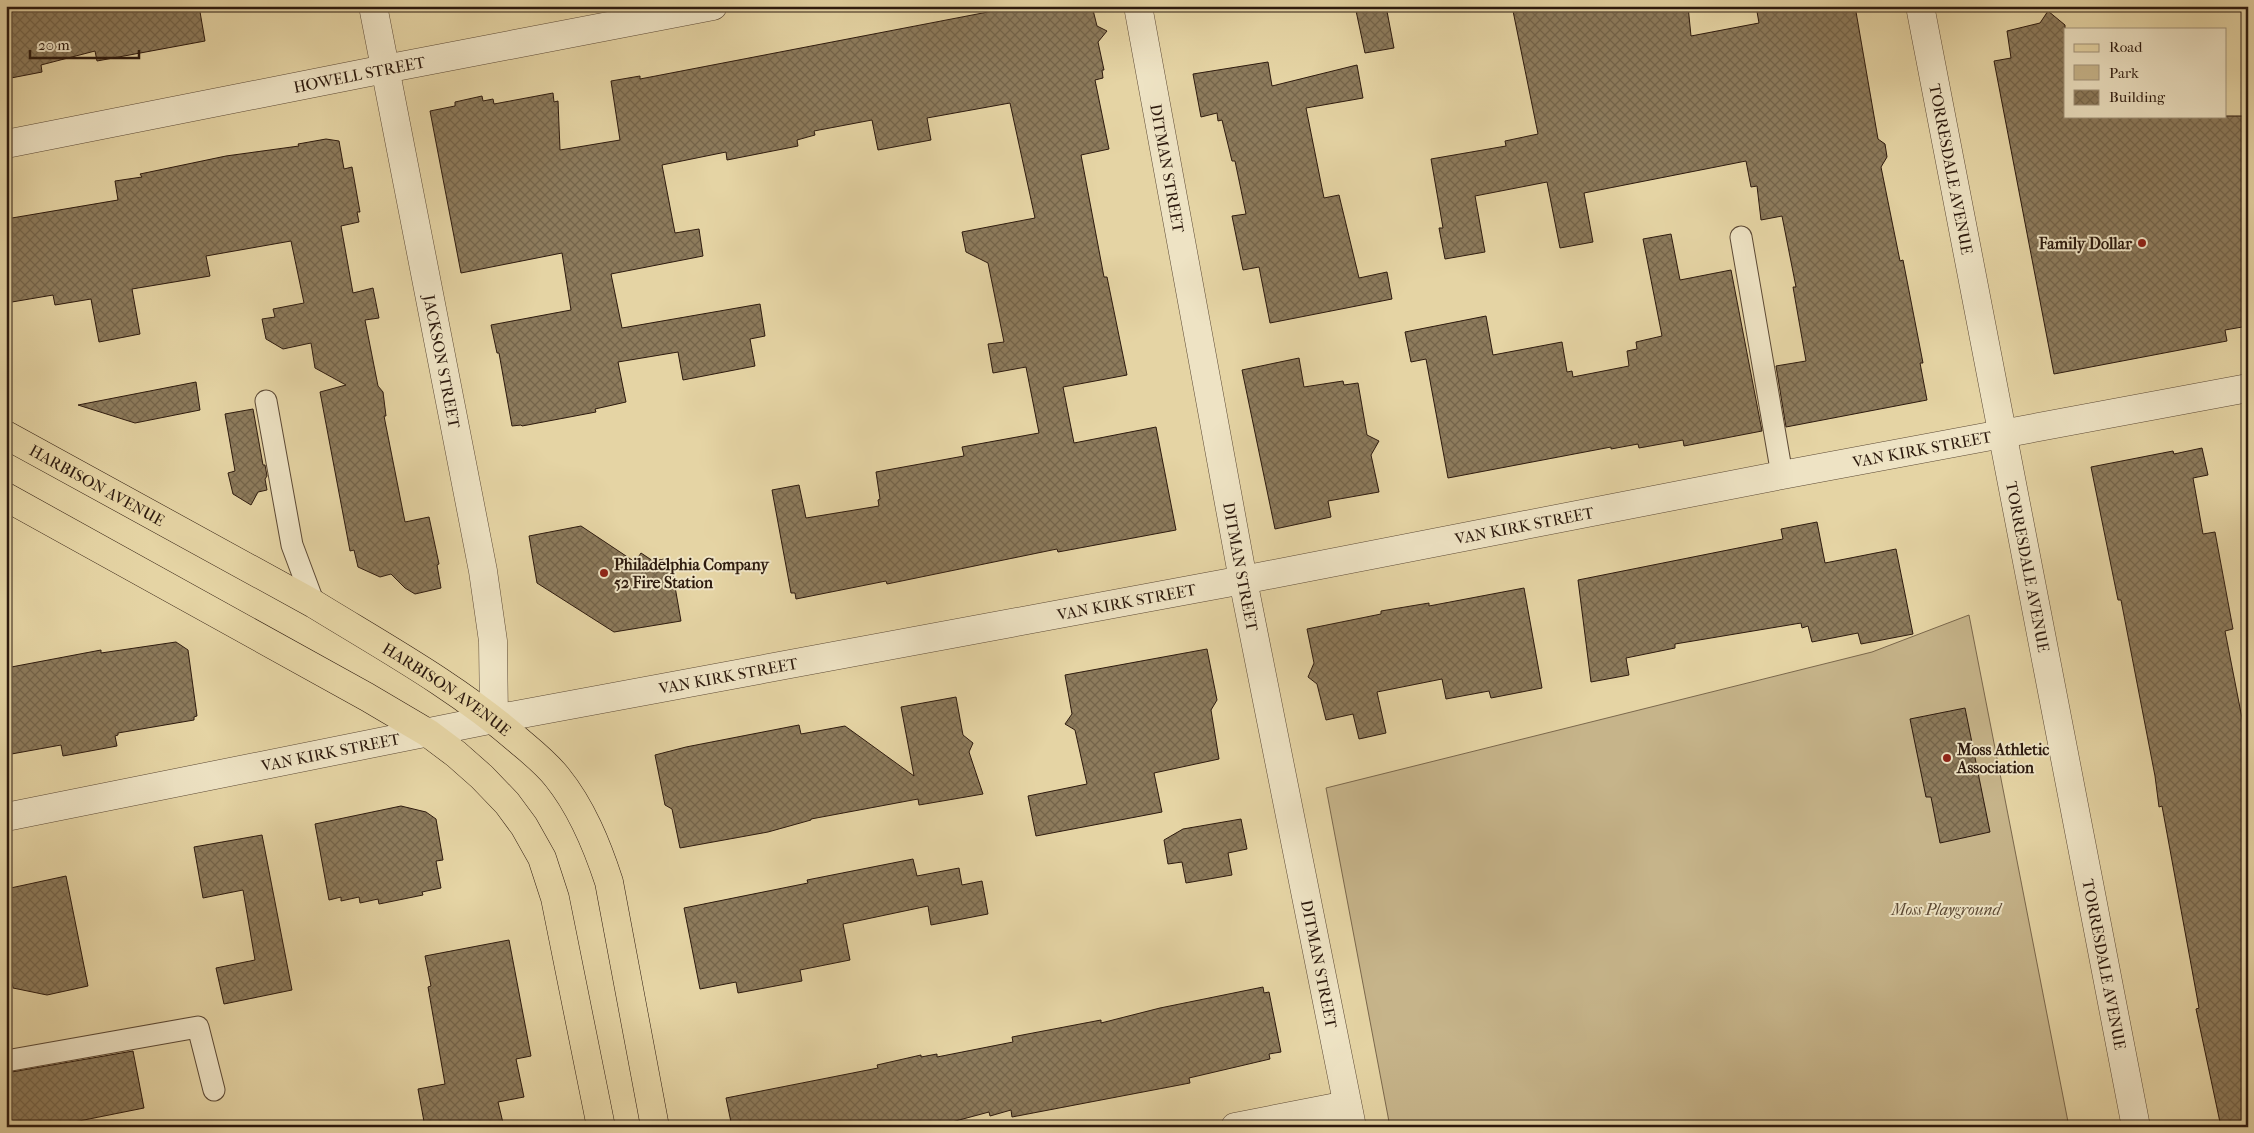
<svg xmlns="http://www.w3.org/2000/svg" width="2254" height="1133" font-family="'IM FELL French Canon',serif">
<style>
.green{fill:#c6b48a;stroke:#7a674c}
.building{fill:url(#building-cross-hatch);stroke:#2d1a0e}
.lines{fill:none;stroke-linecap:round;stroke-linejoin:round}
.service-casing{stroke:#5b4834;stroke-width:23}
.minor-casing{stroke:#5b4834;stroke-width:29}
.tertiary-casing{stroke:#5b4834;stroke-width:29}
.primary-casing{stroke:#2d1a0e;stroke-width:29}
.service{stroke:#eee3c4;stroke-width:21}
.minor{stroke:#eee3c4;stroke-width:28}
.tertiary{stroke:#eee3c4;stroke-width:28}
.primary{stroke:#e5d4a4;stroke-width:28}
.poi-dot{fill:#8f2418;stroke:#eee3c4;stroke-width:2}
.labels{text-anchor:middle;stroke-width:4;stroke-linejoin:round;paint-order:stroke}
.street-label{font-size:16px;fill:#2d1a0e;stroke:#eee3c4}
.poi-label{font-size:16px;font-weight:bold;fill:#2d1a0e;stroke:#eee3c4;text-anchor:start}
.park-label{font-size:16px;font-style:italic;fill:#5b4833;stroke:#eee3c4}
</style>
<defs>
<pattern id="building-cross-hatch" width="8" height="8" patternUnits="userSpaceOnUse" patternTransform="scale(1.25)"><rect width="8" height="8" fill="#8d7b5c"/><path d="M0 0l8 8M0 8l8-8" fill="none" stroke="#74644a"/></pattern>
</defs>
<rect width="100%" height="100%" fill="#e5d4a4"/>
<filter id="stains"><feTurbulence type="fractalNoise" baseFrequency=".004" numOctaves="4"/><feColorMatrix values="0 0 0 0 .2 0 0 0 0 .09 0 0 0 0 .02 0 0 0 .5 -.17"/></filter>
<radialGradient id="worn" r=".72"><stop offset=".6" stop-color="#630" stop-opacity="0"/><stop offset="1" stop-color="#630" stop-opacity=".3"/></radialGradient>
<path class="green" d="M 1969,615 L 2069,1127 L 1390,1127 L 1326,788 L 1872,652 Z"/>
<path class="building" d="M 6,6 L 199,6 L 205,41 L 97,61 L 95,51 L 41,65 L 42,72 L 11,78 L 9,67 L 6,68 Z
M 1019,6 L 1092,6 L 1097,26 L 1107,31 L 1098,42 L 1104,70 L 1102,70 L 1103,78 L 1095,80 L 1109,149 L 1081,155 L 1104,277 L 1107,277 L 1127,375 L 1063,387 L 1074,443 L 1156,427 L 1176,530 L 1058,552 L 1057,549 L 887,584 L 886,581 L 796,599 L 795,593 L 791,593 L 772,490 L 799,485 L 806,518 L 879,506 L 878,500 L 880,499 L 876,472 L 964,456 L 962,447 L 1039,433 L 1026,367 L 993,373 L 988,344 L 1004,342 L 988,263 L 966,252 L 962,232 L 1035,218 L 1010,103 L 927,118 L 931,140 L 878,150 L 872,120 L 814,131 L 815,135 L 797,140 L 798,146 L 727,160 L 726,152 L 662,165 L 675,233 L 699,229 L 703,256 L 611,274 L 622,328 L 760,304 L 765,336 L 750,339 L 755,366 L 683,380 L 678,352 L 618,362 L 626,402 L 595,409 L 596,412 L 522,426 L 521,425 L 512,426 L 499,353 L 497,353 L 491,325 L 571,310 L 562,253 L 461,273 L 430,111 L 455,106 L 455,102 L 482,96 L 483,101 L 493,99 L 494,104 L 553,93 L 554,102 L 558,101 L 560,150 L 620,140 L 611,81 L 640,76 L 640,79 Z
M 1355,6 L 1386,6 L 1394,48 L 1365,53 Z
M 1512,6 L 1688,6 L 1691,36 L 1759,23 L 1756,6 L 1855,6 L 1878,139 L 1885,144 L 1887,157 L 1881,167 L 1900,261 L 1903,260 L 1923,363 L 1920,363 L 1927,400 L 1786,427 L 1776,366 L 1806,361 L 1793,287 L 1796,287 L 1782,216 L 1761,220 L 1757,186 L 1751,187 L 1746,161 L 1584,193 L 1593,242 L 1560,248 L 1547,182 L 1475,196 L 1485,252 L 1445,259 L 1439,228 L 1443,228 L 1431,159 L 1506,146 L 1505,141 L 1538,134 Z
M 2048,11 L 2065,25 L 2065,116 L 2248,116 L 2248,326 L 2225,330 L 2227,341 L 2054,374 L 1994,61 L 2011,58 L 2007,31 L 2040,23 Z
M 1268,62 L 1272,86 L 1357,65 L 1363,98 L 1306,108 L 1324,198 L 1339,195 L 1359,278 L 1387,272 L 1392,299 L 1270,323 L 1259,267 L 1243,270 L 1232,216 L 1246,214 L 1235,161 L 1232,161 L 1222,120 L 1218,121 L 1217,113 L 1201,117 L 1193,74 Z
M 326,139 L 339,141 L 344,169 L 352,167 L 360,212 L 357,212 L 359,222 L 341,226 L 353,293 L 373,288 L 379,318 L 365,320 L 378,386 L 383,392 L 386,416 L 384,416 L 405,522 L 429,517 L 439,564 L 437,565 L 441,588 L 415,594 L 405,588 L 391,574 L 380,577 L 358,567 L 354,550 L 350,551 L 320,392 L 346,385 L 315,368 L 311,343 L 283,349 L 266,339 L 262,319 L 275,317 L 273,309 L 304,303 L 291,241 L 206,256 L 210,276 L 132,289 L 140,334 L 99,342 L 91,299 L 55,305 L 53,295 L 6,303 L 6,219 L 118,200 L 115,181 L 142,177 L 140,174 L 226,156 L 299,146 L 298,144 Z
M 1671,234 L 1680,280 L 1731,270 L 1762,431 L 1684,446 L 1683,440 L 1639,448 L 1638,444 L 1611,449 L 1611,447 L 1448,478 L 1426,359 L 1411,362 L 1405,332 L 1486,316 L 1493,355 L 1562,342 L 1567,372 L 1572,371 L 1573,377 L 1629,366 L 1627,351 L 1637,349 L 1636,342 L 1662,336 L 1643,239 Z
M 1299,358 L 1304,387 L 1343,381 L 1344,385 L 1358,383 L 1367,435 L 1379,441 L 1371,455 L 1379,492 L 1328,501 L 1331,517 L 1275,529 L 1242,370 Z
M 196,382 L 200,410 L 135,423 L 78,405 Z
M 253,409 L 263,465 L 265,465 L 267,476 L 265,479 L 267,490 L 258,492 L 251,505 L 233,494 L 228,473 L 235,471 L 225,414 Z
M 2202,448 L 2208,475 L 2193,478 L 2203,534 L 2215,532 L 2233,629 L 2225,631 L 2248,749 L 2248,1127 L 2221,1127 L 2196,1009 L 2199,1008 L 2162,806 L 2159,807 L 2155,776 L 2121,600 L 2118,600 L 2091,467 L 2173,451 L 2174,454 Z
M 1817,522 L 1825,563 L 1896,549 L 1913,634 L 1861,644 L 1858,633 L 1812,642 L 1808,626 L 1802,628 L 1801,623 L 1675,644 L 1675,648 L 1626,658 L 1629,675 L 1591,682 L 1578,580 L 1783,539 L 1781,529 Z
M 581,526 L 635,562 L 641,553 L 653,561 L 670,558 L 681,621 L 614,632 L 537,583 L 529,536 Z
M 1524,588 L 1542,688 L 1491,698 L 1489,691 L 1446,699 L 1442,679 L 1377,692 L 1386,733 L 1359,739 L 1353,714 L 1326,720 L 1317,684 L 1308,677 L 1314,663 L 1307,629 L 1381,614 L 1381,611 L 1429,603 L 1429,606 Z
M 176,642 L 188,650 L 197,716 L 194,717 L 194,720 L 118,733 L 118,735 L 115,736 L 117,746 L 63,756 L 61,745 L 6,755 L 6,668 L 101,650 L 101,653 Z
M 1207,649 L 1217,700 L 1211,710 L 1219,759 L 1154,773 L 1162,812 L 1036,836 L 1028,796 L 1087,784 L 1075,730 L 1065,724 L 1072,714 L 1065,675 Z
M 956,697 L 963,735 L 973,743 L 969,752 L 983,794 L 919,805 L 918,799 L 811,819 L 811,820 L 768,832 L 680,848 L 672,809 L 665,805 L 655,755 L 686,747 L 799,725 L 801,734 L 845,726 L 914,776 L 901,707 Z
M 1965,708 L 1990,832 L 1940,843 L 1931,797 L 1926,797 L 1910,719 Z
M 401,806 L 426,812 L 436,819 L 443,860 L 436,861 L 441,888 L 422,892 L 423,895 L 379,904 L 378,899 L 360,903 L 359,897 L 341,901 L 341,897 L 329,900 L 315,824 Z
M 1241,819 L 1247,849 L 1228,853 L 1232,875 L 1186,883 L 1182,862 L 1168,864 L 1164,840 L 1183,829 Z
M 262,835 L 292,990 L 224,1004 L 216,968 L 255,960 L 243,890 L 203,898 L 194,847 Z
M 913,859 L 917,876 L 959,868 L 962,885 L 982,881 L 988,914 L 931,925 L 928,906 L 843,924 L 850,960 L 800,970 L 802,981 L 738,993 L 736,982 L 700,989 L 684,908 L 808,883 L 807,880 Z
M 66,876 L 88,986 L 47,995 L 13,988 L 6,950 L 6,889 Z
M 509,940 L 531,1056 L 516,1059 L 524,1097 L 498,1102 L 504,1127 L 425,1127 L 418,1089 L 445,1084 L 428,987 L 431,986 L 425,956 Z
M 1263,987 L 1264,993 L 1269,992 L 1281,1052 L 1269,1054 L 1270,1059 L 1189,1078 L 1190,1083 L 1012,1117 L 1011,1110 L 990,1116 L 989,1112 L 933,1127 L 732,1127 L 726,1098 L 878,1068 L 877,1065 L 921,1055 L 921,1057 L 937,1054 L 937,1057 L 1013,1042 L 1012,1037 L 1101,1020 L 1101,1023 L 1160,1008 Z
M 133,1051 L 144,1108 L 49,1127 L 6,1127 L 6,1073 Z"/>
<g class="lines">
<defs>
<path id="service" d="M 1741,237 L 1782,475
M 266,401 L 292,545 L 314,604
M 6,1061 L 198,1027 L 214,1090"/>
<g id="minor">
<path id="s1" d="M 373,6 L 483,571 L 493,641 L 494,719"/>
<path id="s2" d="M 1138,6 L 1243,580 L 1352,1127"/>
<path id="s3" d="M 6,144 L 385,69 L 713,6"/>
<path id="s4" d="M 6,817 L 494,719 L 1243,580 L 1782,475 L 2248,388"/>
<path d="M 1235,1127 L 1347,1105"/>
</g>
<g id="tertiary">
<path id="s5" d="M 1920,6 L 2136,1127"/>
</g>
<g id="primary">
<path id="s6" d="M 6,435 L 314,604 C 384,647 457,687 519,741 C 532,752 546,763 557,777 C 582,808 597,845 609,882 L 655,1127"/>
<path d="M 6,497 L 367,697 L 428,733 L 456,754 L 482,777 L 507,803 L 524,826 L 542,858 L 555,898 L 601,1127"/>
</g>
</defs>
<use href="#service" class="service-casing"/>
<use href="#minor" class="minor-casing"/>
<use href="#tertiary" class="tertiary-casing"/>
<use href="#primary" class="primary-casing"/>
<use href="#service" class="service"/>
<use href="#minor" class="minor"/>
<use href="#tertiary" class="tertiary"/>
<use href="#primary" class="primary"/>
</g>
<g class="poi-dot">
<circle cx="2142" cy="243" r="5"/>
<circle cx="604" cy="573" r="5"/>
<circle cx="1947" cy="758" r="5"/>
</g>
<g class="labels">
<g class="street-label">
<text dy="6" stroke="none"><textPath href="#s3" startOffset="360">HOWELL STREET</textPath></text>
<text dy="6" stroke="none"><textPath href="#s2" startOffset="165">DITMAN STREET</textPath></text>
<text dy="6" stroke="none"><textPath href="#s5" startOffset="166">TORRESDALE AVENUE</textPath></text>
<text dy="6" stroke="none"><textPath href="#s1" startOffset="362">JACKSON STREET</textPath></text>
<text dy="6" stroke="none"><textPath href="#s4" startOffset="1951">VAN KIRK STREET</textPath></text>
<text dy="6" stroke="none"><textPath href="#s6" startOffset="104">HARBISON AVENUE</textPath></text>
<text dy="6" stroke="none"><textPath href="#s4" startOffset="1546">VAN KIRK STREET</textPath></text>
<text dy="6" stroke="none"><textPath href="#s2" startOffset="570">DITMAN STREET</textPath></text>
<text dy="6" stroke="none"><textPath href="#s5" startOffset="571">TORRESDALE AVENUE</textPath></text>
<text dy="6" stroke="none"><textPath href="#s4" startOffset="1141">VAN KIRK STREET</textPath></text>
<text dy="6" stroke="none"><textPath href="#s4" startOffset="736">VAN KIRK STREET</textPath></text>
<text dy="6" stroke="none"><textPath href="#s6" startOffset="509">HARBISON AVENUE</textPath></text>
<text dy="6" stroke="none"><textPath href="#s4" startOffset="331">VAN KIRK STREET</textPath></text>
<text dy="6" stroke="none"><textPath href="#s5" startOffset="976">TORRESDALE AVENUE</textPath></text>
<text dy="6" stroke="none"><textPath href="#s2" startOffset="975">DITMAN STREET</textPath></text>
</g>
<g class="poi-label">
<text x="2132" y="249" text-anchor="end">Family Dollar</text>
<text x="614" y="570">Philadelphia Company<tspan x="614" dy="18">52 Fire Station</tspan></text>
<text x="1957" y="755">Moss Athletic<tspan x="1957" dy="18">Association</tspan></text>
</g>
<g class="park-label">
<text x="1946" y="915">Moss Playground</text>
</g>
</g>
<rect width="2254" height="1133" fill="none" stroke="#e5d4a4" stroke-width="25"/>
<rect x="8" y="8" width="2239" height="1118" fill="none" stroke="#2d1a0e" stroke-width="2.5"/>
<rect x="12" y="12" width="2229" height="1108" fill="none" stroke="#2d1a0e"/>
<rect x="2064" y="28" width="162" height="90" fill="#eee3c4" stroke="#a1937b"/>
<rect x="2074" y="44" width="25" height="8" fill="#e5d4a4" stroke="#a1937b"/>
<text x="2109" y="52" font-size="15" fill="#2d1a0e">Road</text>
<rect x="2074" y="65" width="25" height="15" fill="#c6b48a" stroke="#a1937b"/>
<text x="2109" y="78" font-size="15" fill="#2d1a0e">Park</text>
<rect x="2074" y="90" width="25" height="15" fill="url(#building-cross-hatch)" stroke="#a1937b"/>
<text x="2109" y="102" font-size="15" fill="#2d1a0e">Building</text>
<path d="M30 50v8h109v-8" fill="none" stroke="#2d1a0e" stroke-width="2.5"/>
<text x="38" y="50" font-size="15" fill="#2d1a0e" stroke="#eee3c4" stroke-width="4" paint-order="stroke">20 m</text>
<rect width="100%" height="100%" filter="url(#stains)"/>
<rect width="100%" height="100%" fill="url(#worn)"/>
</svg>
